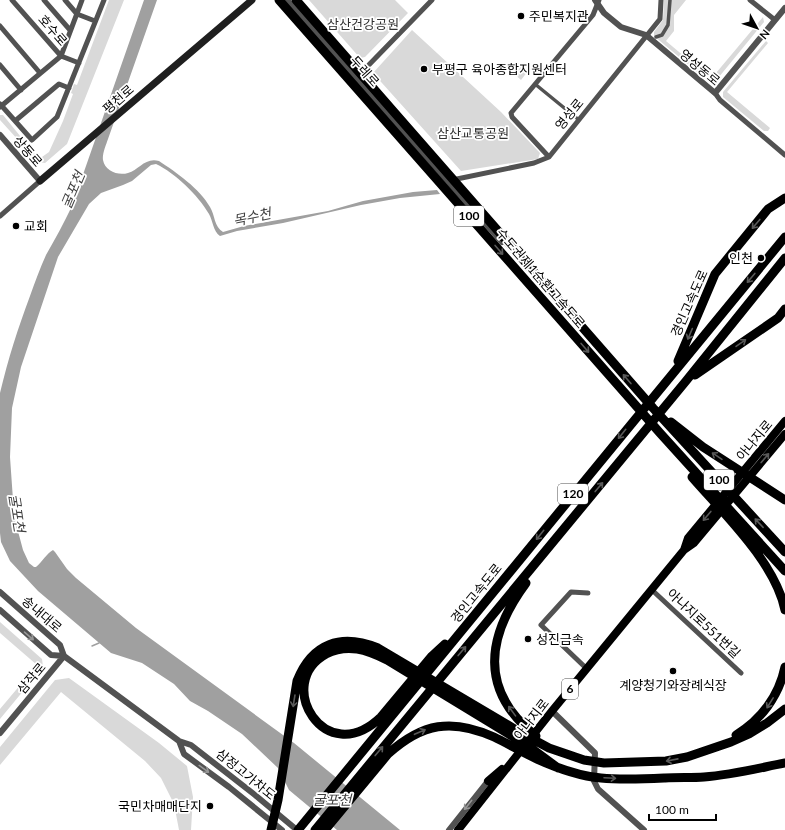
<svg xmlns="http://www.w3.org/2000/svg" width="785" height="830" font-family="Lato,'Noto Sans KR',sans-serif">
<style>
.green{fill:#d9d9d9}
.water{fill:#a0a0a0}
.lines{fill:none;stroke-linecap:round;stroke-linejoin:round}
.stream{stroke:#a0a0a0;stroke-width:1.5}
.pedestrian{stroke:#525252;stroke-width:3.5}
.minor{stroke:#525252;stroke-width:5}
.tertiary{stroke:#525252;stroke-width:6}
.secondary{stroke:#1f1f1f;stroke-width:7}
.primary{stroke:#000;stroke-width:8}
.motorway{stroke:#000;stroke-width:9}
.oneway{stroke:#595959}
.oneway2{stroke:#979797}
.poi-dot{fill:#000;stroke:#fff;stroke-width:1.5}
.labels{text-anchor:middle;stroke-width:3.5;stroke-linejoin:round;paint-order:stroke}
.shield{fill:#fff;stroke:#4c4c4c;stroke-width:1}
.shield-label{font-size:12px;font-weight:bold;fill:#000}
.poi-label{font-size:13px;fill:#000;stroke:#fff;text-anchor:start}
.park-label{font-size:13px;fill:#303030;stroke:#fff}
.street-label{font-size:13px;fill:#000;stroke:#fff}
.water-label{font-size:14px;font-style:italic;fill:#414141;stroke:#fff}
</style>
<rect width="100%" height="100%" fill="#fff"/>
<path class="green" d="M 109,0 L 124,0 L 67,144 L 45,163 L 38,162 L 0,120 L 0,115 L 3,115 L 38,158 L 42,157 L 49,152 L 63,121 L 73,94 L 71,93 L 74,84 L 77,85 Z
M 309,0 L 395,0 L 408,13 L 365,57 L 360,58 Z
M 664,0 L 686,0 L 674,15 L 674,31 L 666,41 L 711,79 L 763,17 L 764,22 L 714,83 L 709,82 L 654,36 L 654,32 L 663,20 Z
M 412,30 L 501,112 L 540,153 L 538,159 L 461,171 L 373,73 Z
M 766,41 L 768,43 L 727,92 L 770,128 L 768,131 L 764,131 L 723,97 L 723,92 Z
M 517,62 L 528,71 L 521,80 L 510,70 Z
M 0,622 L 42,659 L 43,667 L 0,719 L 0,709 L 37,665 L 0,633 Z
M 69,678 L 159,743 L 187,766 L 193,797 L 191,830 L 179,830 L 174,804 L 161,778 L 145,761 L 61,692 L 0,765 L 0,747 L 55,680 Z"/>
<path class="water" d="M 144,0 L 157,0 L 108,139 C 106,145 102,154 103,160 C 105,171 118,176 128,173 C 139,170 145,157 159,161 C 176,172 200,189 210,207 C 215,215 214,227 223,232 L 244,226 L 328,211 L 363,201 L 413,192 L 437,190 L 440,194 L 400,198 L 361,205 L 283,223 L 237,231 L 220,236 C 213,231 213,221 209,214 C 198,195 175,173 156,164 L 151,165 L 132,181 L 123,185 L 101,193 L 89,204 L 58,257 L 21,367 L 12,408 L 10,457 L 13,500 L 15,520 L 23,550 L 29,563 L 34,567 L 36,567 C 42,562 47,553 53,550 L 55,552 L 67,569 L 76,578 L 136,628 L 294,743 L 400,830 L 337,830 L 289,790 L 278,768 L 242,734 L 208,711 L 190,701 L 174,684 L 142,663 L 111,653 L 38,591 L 10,561 L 1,542 L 0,533 L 0,393 C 8,359 18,328 30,296 C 35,282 40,268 46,255 C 55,239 64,223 72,206 Z"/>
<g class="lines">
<path class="stream" d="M 92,646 L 99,643"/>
<path class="pedestrian" d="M 656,37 L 662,35 L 668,25 L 670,0
M 535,84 L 579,120"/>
<path class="minor" d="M 12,0 L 61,56 L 79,63
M 44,0 L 70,30
M 65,0 L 77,14 L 95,21
M 750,0 L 775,20
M 0,26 L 40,73
M 0,65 L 21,90
M 359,75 L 432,0
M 715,93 L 720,100 L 785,155
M 0,104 L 32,140 L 57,117 L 104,0
M 0,107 L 61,56 L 82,0
M 15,121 L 59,84 L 69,88
M 549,157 L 512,117 L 511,113 L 593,15 L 599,0
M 452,180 L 534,163 L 549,157 L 660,19 L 661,0
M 0,216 L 40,181
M 652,590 L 741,673
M 587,669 L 541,625 L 571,592 L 588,593"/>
<path class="tertiary" d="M 287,0 L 502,242
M 595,0 L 604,13 L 621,27 L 646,35 L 715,93 L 785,8
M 0,135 L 40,181
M 0,592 L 60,645 L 64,656
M 0,610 L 51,655 L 64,656 L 179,741 L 191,745 L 255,795 L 297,830
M 552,711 L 595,753 L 594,781 L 598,789 L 644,830
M 0,733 L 64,656
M 179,741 L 184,754 L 229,787 L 282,830
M 449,830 L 488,781"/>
<path class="secondary" d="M 40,181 L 252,0"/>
<path class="primary" d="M 684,550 L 694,543 L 785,434
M 488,781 L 502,769
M 458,830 L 552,711 L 684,550 L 688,538 L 785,421"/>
<path class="motorway" d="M 279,0 L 660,433 L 785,571
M 296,0 L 653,408 L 785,552
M 678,361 L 715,274 L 768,209 L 785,198
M 695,375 L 778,318 L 785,309
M 671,422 L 703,447 L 785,500
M 692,477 C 724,514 775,562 785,610
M 526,583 C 486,637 479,691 536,736
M 445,644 L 432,656 L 381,717 C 325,771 273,683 326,654 C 348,643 367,650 387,660 L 527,745 L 558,768
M 736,735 C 761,720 779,696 785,667
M 271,830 L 278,800 L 297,681 C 312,643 341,633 378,648 L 523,734 L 549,748 L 584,760 L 604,763 L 666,761 L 687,757 L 731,742 L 749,734 L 767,723 L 785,709
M 298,830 L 785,237
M 315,830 L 686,381 L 785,258
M 325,830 L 388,754 C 422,723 452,718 494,737 C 509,744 523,753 537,759 C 557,768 579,776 601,778 C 622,780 643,779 665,778 C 678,777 691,778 704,777 C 731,775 759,768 785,763"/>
</g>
<defs><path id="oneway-shaft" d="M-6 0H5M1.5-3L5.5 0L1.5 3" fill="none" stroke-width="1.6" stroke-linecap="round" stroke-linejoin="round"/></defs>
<g class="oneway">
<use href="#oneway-shaft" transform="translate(756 224) rotate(130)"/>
<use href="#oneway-shaft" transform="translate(499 250) rotate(49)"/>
<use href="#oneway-shaft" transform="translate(751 278) rotate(130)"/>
<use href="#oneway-shaft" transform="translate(690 334) rotate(113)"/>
<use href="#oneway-shaft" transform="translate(741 343) rotate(-35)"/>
<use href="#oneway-shaft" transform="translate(585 348) rotate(49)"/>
<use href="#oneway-shaft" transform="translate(627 379) rotate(-131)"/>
<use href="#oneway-shaft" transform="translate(622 434) rotate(129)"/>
<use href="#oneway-shaft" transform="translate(717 456) rotate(-146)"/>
<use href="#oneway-shaft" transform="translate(765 458) rotate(-50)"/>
<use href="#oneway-shaft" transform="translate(599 487) rotate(-50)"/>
<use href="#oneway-shaft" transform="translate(707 516) rotate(130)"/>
<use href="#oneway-shaft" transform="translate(759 523) rotate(-133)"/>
<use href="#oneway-shaft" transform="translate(540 535) rotate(129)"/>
<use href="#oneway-shaft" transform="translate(462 651) rotate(-50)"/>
<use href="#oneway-shaft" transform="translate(294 701) rotate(99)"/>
<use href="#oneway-shaft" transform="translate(770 703) rotate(122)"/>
<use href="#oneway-shaft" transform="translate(512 711) rotate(-126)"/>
<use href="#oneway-shaft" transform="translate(420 732) rotate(-23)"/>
<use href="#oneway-shaft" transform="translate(379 751) rotate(-50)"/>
<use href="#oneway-shaft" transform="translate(672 760) rotate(169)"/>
<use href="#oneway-shaft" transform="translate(610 778) rotate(3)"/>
</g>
<g class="oneway2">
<use href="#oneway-shaft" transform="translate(29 636) rotate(41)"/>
<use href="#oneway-shaft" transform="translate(204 769) rotate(36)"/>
<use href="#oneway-shaft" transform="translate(468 805) rotate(129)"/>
</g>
<g class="poi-dot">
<circle cx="521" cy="16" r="4"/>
<circle cx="424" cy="69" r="4"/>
<circle cx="16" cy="226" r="4"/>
<circle cx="761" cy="258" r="4"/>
<circle cx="528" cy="639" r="4"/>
<circle cx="673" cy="671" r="4"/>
<circle cx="210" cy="806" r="4"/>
</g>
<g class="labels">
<g class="shield">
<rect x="454" y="206" width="30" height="20" rx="3"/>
<rect x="704" y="470" width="30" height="20" rx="3"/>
<rect x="558" y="484" width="30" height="20" rx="3"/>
<rect x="562" y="679" width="16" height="20" rx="3"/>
</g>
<g class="shield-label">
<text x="469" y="220">100</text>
<text x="719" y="484">100</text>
<text x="573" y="498">120</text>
<text x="570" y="693">6</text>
</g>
<g class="poi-label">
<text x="529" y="21">주민복지관</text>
<text x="432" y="74">부평구 육아종합지원센터</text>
<text x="24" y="231">교회</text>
<text x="753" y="263" text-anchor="end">인천</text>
<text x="536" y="644">성진금속</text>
<text x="673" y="690" text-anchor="middle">계양청기와장례식장</text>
<text x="202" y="811" text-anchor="end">국민차매매단지</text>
</g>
<g class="park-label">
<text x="363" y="29">삼산건강공원</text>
<text x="473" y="138">삼산교통공원</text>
</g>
<g class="street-label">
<text transform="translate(53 30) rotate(49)" y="5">호수로</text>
<text transform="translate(700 67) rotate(40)" y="5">영성동로</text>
<text transform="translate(365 71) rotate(48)" y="5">두레로</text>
<text transform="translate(118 99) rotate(-41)" y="5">평천로</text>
<text transform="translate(569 114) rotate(-51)" y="5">영성로</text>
<text transform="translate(28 151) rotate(49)" y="5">상동로</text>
<text transform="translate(541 278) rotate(49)" y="5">수도권제1순환고속도로</text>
<text transform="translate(689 303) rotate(-66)" y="5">경인고속도로</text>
<text transform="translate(754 440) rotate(-50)" y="5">아나지로</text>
<text transform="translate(476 593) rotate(-51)" y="5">경인고속도로</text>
<text transform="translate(42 614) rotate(41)" y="5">송내대로</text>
<text transform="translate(704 623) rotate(43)" y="5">아나지로551번길</text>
<text transform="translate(31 678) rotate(-50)" y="5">삼작로</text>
<text transform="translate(531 719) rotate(-52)" y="5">아나지로</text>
<text transform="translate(246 774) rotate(39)" y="5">삼정고가차도</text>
</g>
<g class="water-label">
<text transform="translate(73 190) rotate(-67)" y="5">굴포천</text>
<text transform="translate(252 217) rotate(-12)" y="5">목수천</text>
<text transform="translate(17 513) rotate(81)" y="5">굴포천</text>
<text x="332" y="805">굴포천</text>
</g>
</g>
<g transform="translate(757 28) rotate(130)" stroke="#ffffff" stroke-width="3" paint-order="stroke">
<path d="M0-3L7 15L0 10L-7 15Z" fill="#000000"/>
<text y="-6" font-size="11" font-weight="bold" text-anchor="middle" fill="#000000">N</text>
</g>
<path d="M649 814v6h67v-6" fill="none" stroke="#000000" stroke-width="2"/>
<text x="655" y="814" font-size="12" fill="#000000" stroke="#ffffff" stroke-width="3" paint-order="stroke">100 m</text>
</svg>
